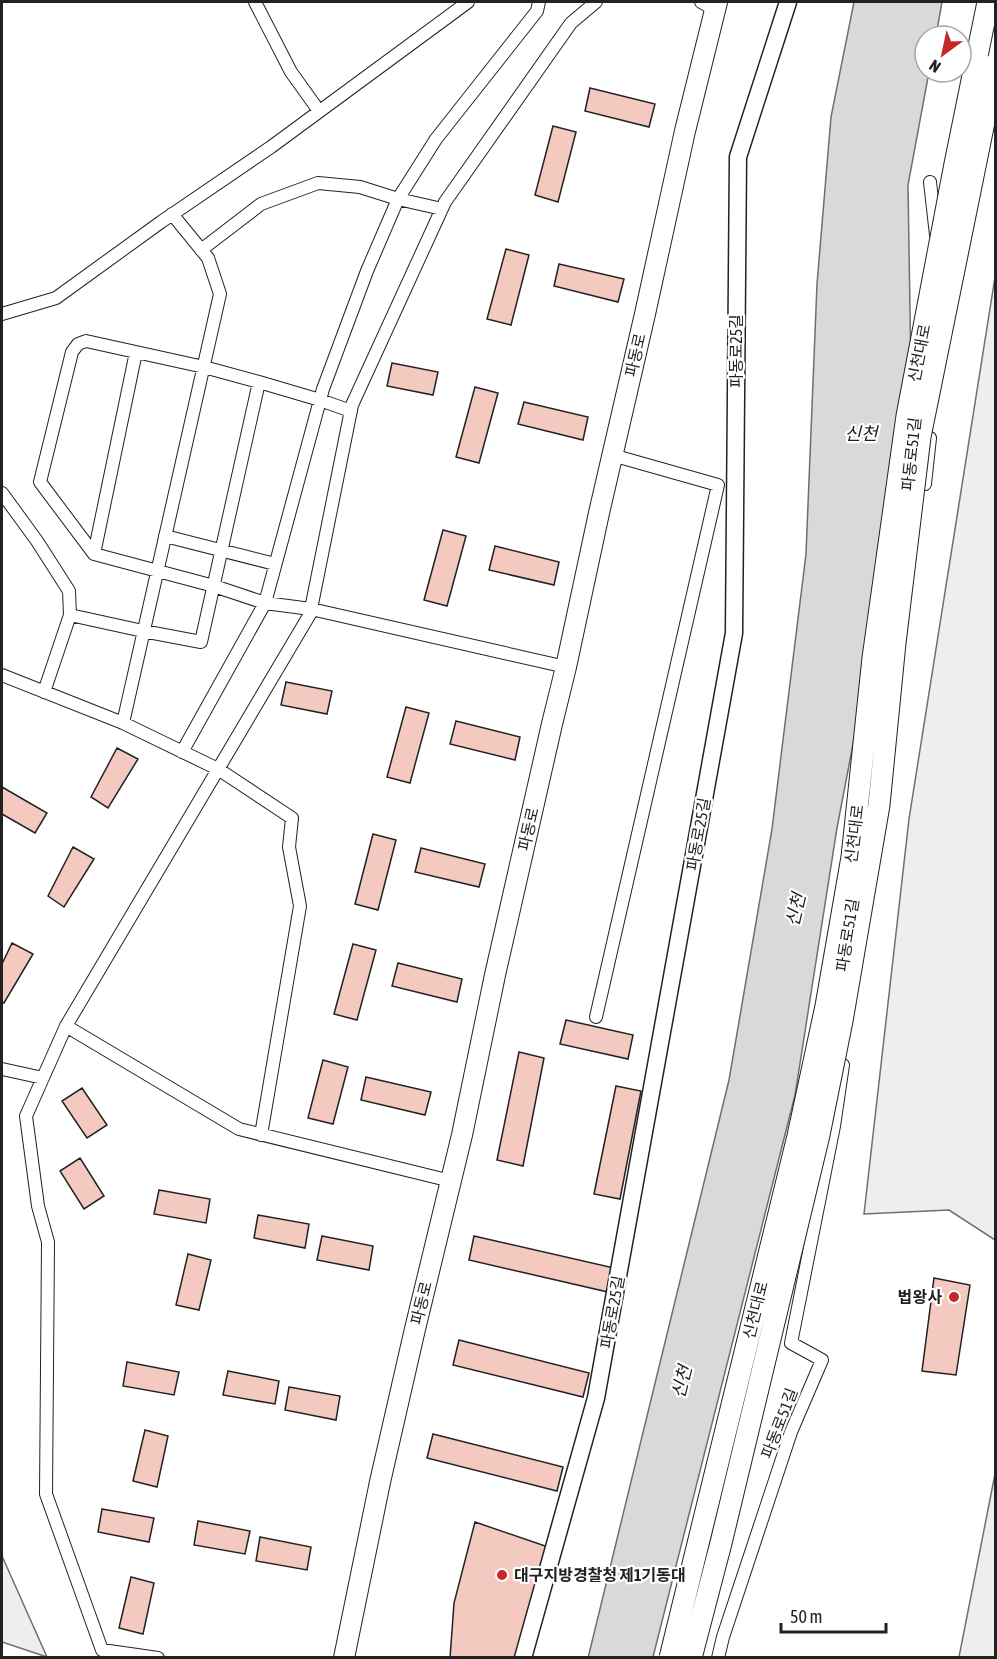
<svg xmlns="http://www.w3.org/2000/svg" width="997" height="1659" font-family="'Asap Condensed','Noto Sans KR',sans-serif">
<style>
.green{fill:#eee;stroke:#6f6f6f;stroke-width:1.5}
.water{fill:#d9d9d9;stroke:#6f6f6f;stroke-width:1.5}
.building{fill:#f3c9c0;stroke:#222;stroke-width:1.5}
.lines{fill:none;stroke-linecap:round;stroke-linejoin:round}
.minor-casing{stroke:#222;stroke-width:14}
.tertiary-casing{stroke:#222;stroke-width:19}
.primary-casing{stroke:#222;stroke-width:22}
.minor{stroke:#fff;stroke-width:12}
.tertiary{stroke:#fff;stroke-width:16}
.primary{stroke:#fff;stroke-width:20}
.trunk-bridge-casing{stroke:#222;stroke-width:23;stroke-linecap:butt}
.trunk-bridge{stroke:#fff;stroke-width:21}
.poi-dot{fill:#c62828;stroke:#fff;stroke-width:2}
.labels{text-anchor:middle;stroke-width:4.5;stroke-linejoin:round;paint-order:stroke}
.street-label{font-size:16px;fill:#222;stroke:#fff}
.poi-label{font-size:16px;font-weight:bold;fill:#222;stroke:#fff;text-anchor:end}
.water-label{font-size:18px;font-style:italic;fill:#222;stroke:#fff}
</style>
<rect width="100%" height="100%" fill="#fff"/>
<path class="green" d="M 995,277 L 996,1240 L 995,1240 L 949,1210 L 864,1214 L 909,819 Z
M 995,1474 L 995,1657 L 959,1657 Z
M 2,1556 L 47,1657 L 2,1642 Z"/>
<path class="water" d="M 854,2 L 942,2 L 936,36 L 925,36 L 925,72 L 929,72 L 908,185 L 912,435 L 837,828 L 795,1095 L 653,1657 L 588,1658 L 729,1080 L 772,829 L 806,554 L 817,284 L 831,117 Z"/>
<path class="building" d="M 590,88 L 655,104 L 649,127 L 585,111 Z
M 553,126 L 576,132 L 558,202 L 535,195 Z
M 506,249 L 529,255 L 511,325 L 487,319 Z
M 559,264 L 624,279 L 618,302 L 554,286 Z
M 392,363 L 438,372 L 433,395 L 387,386 Z
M 475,387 L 498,393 L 479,463 L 456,457 Z
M 524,402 L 588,417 L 583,440 L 518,424 Z
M 443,530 L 466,536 L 447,606 L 424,600 Z
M 495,546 L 559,562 L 554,585 L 489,570 Z
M 286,682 L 332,691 L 327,714 L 281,705 Z
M 406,707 L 429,713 L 410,783 L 387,777 Z
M 456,721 L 520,737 L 515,760 L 450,744 Z
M 117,748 L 138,759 L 108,808 L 91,797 Z
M 2,787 L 47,813 L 35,833 L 2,814 Z
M 373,834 L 396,840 L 378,910 L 355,904 Z
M 73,847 L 94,859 L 64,907 L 48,896 Z
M 421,848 L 485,864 L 479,887 L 415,872 Z
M 12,943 L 33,954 L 4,1003 L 2,1002 L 2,964 Z
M 353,944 L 376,950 L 357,1020 L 334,1014 Z
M 398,963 L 462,979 L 457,1002 L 392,986 Z
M 566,1020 L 633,1035 L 628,1059 L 560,1044 Z
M 519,1052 L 544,1058 L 523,1166 L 497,1160 Z
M 323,1060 L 348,1067 L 333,1124 L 308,1118 Z
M 366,1077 L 431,1092 L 425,1115 L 361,1100 Z
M 616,1086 L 641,1091 L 620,1199 L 594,1194 Z
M 82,1088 L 107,1125 L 87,1138 L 62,1101 Z
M 80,1158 L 104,1196 L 84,1209 L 60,1171 Z
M 159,1190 L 210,1199 L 206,1223 L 154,1214 Z
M 258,1215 L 309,1224 L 305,1248 L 254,1238 Z
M 322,1236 L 373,1246 L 369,1270 L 317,1260 Z
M 474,1236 L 614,1268 L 608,1292 L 469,1260 Z
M 188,1254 L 211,1260 L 199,1310 L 176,1305 Z
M 934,1278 L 970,1285 L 956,1375 L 922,1371 Z
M 459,1340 L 589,1373 L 583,1397 L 453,1365 Z
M 127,1362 L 179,1372 L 174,1395 L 123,1386 Z
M 228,1371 L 279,1381 L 275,1404 L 223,1395 Z
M 289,1387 L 340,1396 L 336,1420 L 285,1410 Z
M 145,1430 L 168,1436 L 157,1487 L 133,1481 Z
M 433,1434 L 563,1467 L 557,1491 L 427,1458 Z
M 102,1509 L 154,1518 L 149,1542 L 98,1532 Z
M 198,1521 L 250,1531 L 245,1554 L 194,1545 Z
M 475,1522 L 551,1548 L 521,1658 L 450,1658 L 454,1603 Z
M 260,1537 L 311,1547 L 307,1570 L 256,1561 Z
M 131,1577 L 154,1583 L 143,1634 L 119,1628 Z"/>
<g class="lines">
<defs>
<path id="minor" d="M 255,2 L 291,72 L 319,111
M 701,2 L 715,10
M 930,182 L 936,235
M 201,250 L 261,204 L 318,183 L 360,187 L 398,199 L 442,209
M 2,314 L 56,298 L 161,222 L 271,147 L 468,2
M 259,382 L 320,400 L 351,411
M 925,484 L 930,438
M 2,493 L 37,541 L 69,591 L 70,615 L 143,631 L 201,642 C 221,555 240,468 259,382 L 204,367 L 86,341 L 78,344 L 72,352 L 40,482 L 94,554 L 214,586 L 265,603 L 311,609 L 566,667
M 165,536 L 275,564
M 94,554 L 136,352
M 2,675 L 123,723 L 218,769 L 292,818 L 289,847 L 300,906 L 261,1135
M 44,692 L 70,615
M 123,723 L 220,294 L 208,258 L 172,214
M 182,752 L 265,603 L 323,389 L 367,271 L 398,199 L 436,139 L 537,11 L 539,2
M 596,1017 L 718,485 L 612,455
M 66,1026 L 239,1129 L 451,1181
M 2,1069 L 43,1078
M 158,1658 L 102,1650 L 46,1494 L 48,1242 L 38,1206 L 26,1116 L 66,1026 L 310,614 L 352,405 L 445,202 L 571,23 L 596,2
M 718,1658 L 723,1637 L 791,1432 L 822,1360 L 791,1343 L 834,1126 L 843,1065"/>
<path id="tertiary" d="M 523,1658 L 596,1398 L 734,633 L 738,157 L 788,2"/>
<path id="primary" d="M 344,1658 L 380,1482 L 415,1329 L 462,1135 L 495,975 L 552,724 L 566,667 L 599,513 L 645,314 L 685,131 L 717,2"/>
</defs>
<use href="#minor" class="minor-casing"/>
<use href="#tertiary" class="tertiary-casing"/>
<use href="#primary" class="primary-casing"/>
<use href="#minor" class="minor"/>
<use href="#tertiary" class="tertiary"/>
<use href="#primary" class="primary"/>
<defs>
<path id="trunk-bridge" d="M 670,1658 L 798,1136 L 826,1006 L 852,857 L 873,658 L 907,416 L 955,164 L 988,2
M 691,1658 L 721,1543 L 819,1135 L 842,1021 L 879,805 L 895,643 L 920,437 L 996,63"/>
</defs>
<use href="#trunk-bridge" class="trunk-bridge-casing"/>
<use href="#trunk-bridge" class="trunk-bridge"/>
</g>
<g class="poi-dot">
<circle cx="954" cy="1297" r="6"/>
<circle cx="502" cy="1575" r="6"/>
</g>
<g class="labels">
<g class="street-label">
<text transform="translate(736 351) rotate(-90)" y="6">파동로25길</text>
<text transform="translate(919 353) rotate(-79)" y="6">신천대로</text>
<text transform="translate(635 355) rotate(-77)" y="6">파동로</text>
<text transform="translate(911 454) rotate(-84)" y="6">파동로51길</text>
<text transform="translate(528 829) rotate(-77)" y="6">파동로</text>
<text transform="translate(698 834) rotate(-80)" y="6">파동로25길</text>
<text transform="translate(854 834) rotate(-83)" y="6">신천대로</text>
<text transform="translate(847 935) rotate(-81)" y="6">파동로51길</text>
<text transform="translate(421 1303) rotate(-76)" y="6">파동로</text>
<text transform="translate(755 1310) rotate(-76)" y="6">신천대로</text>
<text transform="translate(612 1312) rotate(-80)" y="6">파동로25길</text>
<text transform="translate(779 1423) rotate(-69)" y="6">파동로51길</text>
</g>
<g class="poi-label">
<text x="942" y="1303">법왕사</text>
<text x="514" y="1581" text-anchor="start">대구지방경찰청 제1기동대</text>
</g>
<g class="water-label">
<text x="861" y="440">신천</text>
<text transform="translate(796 910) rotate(-77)" y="6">신천</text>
<text transform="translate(682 1382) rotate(-76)" y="6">신천</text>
</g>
</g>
<rect width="997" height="1659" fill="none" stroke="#222222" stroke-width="6"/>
<g transform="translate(943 54) rotate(213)"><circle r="28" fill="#ffffff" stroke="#a7a7a7" stroke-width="1.5"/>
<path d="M0-4.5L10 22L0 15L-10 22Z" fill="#c62828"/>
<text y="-9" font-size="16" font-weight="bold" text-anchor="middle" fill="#222222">N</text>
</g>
<path d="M781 1623v9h105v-9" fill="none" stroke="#222222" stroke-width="3"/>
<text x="790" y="1623" font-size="18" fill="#222222" stroke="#ffffff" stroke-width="4.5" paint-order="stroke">50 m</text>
</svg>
